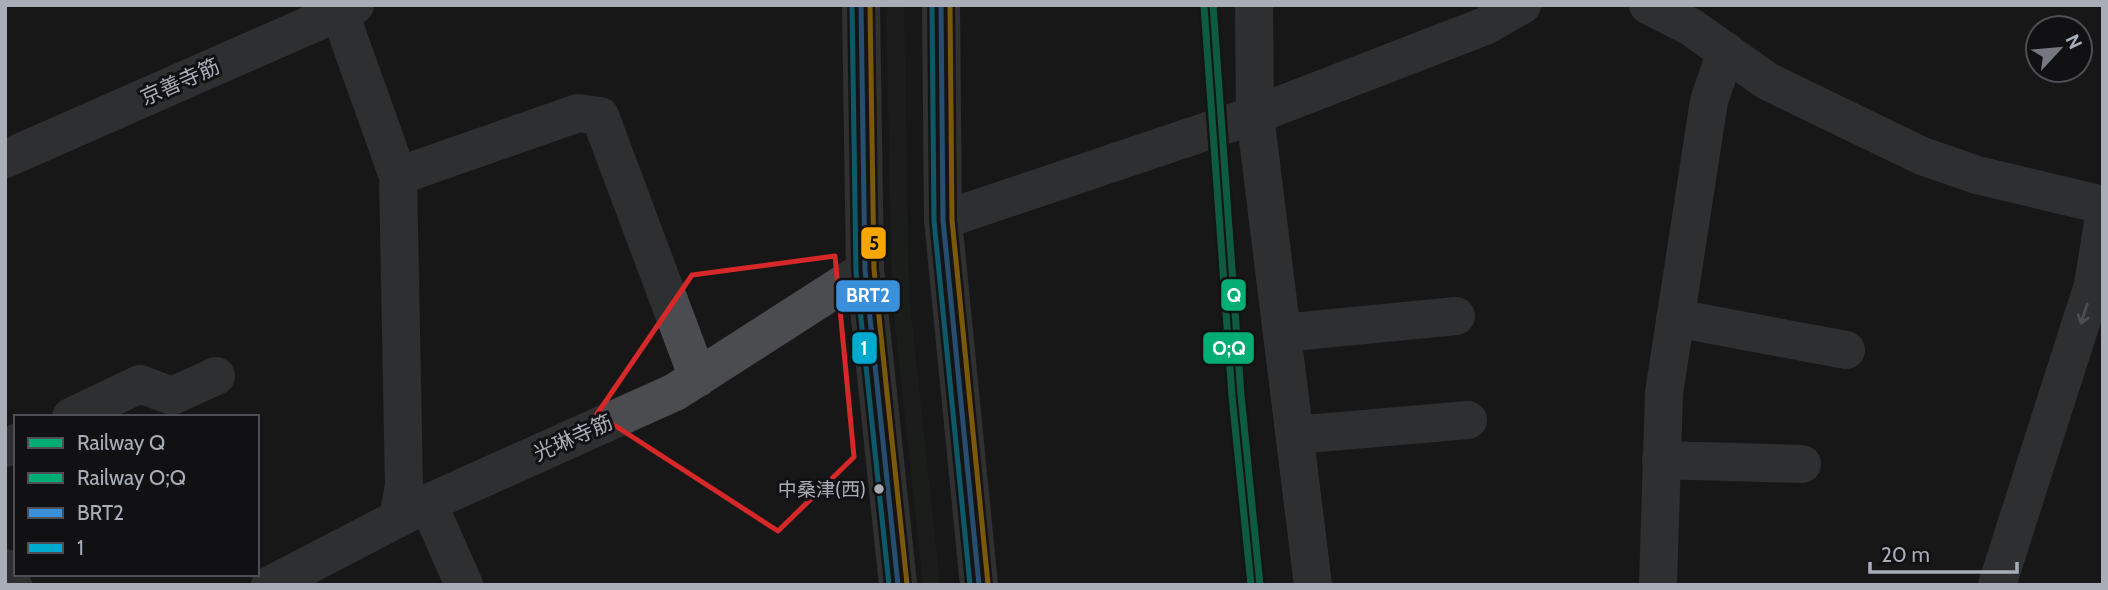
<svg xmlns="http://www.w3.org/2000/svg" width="2108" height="590" font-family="Cabin,'Noto Sans JP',sans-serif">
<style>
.green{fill:#1d241e}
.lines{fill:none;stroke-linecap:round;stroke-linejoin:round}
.minor{stroke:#4b4c50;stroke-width:38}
.highway{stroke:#4e4e51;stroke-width:38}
.bus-1-casing{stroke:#111113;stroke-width:10}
.bus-2-casing{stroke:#111113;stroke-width:10}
.bus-3-casing{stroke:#111113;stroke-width:10}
.bus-1{stroke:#3a90db;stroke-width:5}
.bus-2{stroke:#00a9ce;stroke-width:5}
.bus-3{stroke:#f7a600;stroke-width:5}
.rail-1-casing{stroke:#111113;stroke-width:12}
.rail-2-casing{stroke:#111113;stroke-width:12}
.rail-1{stroke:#02ad73;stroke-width:7}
.rail-2{stroke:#02ad73;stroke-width:7}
.oneway{stroke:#8c9099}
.marked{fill:none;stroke:#d62828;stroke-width:5;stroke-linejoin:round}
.bus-dot{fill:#a8adb8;stroke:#111113;stroke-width:2.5}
.labels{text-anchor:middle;stroke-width:6;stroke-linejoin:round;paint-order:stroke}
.bus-label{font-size:19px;fill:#a8adb8;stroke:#111113;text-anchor:end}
.street-label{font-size:21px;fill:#a8adb8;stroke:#111113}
.line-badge{stroke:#111113;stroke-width:2.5}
.badge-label{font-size:19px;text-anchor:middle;font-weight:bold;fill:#fff}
.pale-badge-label{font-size:19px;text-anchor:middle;font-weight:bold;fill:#111}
</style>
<rect width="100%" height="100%" fill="#171717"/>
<path class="green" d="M 886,5 L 904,5 L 909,294 L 940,585 L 923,585 L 892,296 Z"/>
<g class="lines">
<path class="minor" d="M 337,5 L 398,176 L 404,485 L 398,519
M 1254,5 L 1255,115 L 1313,585
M 1648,5 L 1691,27 L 1767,81 L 1922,156 L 1977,175 L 2103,205
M 5,159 L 355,5
M 398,176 L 578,113 L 600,116 L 698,378
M 943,220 L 1255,115 L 1485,26 L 1522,5
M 1675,318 L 1846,350
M 1282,333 L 1456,316
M 71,417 L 140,384 L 172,396 L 216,376
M 1295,435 L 1468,420
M 5,448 L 16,443
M 1661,460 L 1802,464
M 428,503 L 464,585
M 5,568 L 13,585
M 270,585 L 428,503 L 675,392 L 865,270
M 1658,585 L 1664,393 L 1709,101 L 1726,51
M 1997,585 L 2093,285 L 2103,223"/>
<path class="highway" d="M 861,5 L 865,270 L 898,585
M 941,5 L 943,220 L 979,585"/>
<defs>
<path id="bus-1" d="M 861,5 L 865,270 L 898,585
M 941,5 L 943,220 L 979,585"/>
<path id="bus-2" d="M 852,5 L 856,271 L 889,585
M 932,5 L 934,221 L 970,585"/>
<path id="bus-3" d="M 870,5 L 874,269 L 907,584
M 950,5 L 952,220 L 988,584"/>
</defs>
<use href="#bus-1" class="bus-1-casing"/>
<use href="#bus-2" class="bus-2-casing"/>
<use href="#bus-3" class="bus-3-casing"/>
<use href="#bus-1" class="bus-1"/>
<use href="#bus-2" class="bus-2"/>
<use href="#bus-3" class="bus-3"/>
<defs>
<path id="rail-1" d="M 1213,5 L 1241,395 L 1260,585"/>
<path id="rail-2" d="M 1204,6 L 1232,396 L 1251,585"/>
</defs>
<use href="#rail-1" class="rail-1-casing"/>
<use href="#rail-2" class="rail-2-casing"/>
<use href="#rail-1" class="rail-1"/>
<use href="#rail-2" class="rail-2"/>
</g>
<defs><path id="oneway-shaft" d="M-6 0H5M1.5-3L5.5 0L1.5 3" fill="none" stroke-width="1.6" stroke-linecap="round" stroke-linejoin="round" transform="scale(1.75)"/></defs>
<use class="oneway" href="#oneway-shaft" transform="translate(2084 314) rotate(108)"/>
<path d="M0 0H2108V590H0ZM 835,256 L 854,457 L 778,531 L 597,414 L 692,275 Z" fill="#171717" fill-opacity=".55" fill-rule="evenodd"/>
<path class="marked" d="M 835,256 L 854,457 L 778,531 L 597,414 L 692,275 Z"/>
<circle class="bus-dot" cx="879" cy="489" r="6"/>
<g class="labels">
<g class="bus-label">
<text x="866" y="496">中桑津(西)</text>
</g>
<g class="street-label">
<text transform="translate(180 82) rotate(-24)" y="7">京善寺筋</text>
<text transform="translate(573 438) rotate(-24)" y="7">光琳寺筋</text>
</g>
</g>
<g class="line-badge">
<rect x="860" y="226" width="27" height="34" rx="7" fill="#f7a600"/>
<rect x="1220" y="278" width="27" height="34" rx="7" fill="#02ad73"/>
<rect x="835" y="279" width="66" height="34" rx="7" fill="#3a90db"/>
<rect x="851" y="331" width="27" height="34" rx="7" fill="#00a9ce"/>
<rect x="1202" y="331" width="53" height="34" rx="7" fill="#02ad73"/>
</g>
<g class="badge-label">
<text x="1234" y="302">Q</text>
<text x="868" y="302">BRT2</text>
<text x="864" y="355">1</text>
<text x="1229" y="355">O;Q</text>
</g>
<g class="pale-badge-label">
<text x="874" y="250">5</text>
</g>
<rect width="2108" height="590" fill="none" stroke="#a8adb8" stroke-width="14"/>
<rect x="14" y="415" width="245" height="161" fill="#111113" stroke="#4d4f55" stroke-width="2"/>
<rect x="28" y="438" width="35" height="10" fill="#02ad73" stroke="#4d4f55" stroke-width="2"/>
<text x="77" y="450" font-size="21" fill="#a8adb8">Railway Q</text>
<rect x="28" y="473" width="35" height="10" fill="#02ad73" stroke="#4d4f55" stroke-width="2"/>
<text x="77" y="485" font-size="21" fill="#a8adb8">Railway O;Q</text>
<rect x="28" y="508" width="35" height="10" fill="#3a90db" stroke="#4d4f55" stroke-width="2"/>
<text x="77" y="520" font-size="21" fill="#a8adb8">BRT2</text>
<rect x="28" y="543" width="35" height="10" fill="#00a9ce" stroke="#4d4f55" stroke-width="2"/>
<text x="77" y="555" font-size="21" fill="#a8adb8">1</text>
<g transform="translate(2059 49) rotate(64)"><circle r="33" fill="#111113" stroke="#4d4f55" stroke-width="2"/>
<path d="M0-5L12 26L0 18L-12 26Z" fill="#757880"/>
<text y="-10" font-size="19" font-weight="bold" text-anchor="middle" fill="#a8adb8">N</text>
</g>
<path d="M1870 562v10h147v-10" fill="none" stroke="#a8adb8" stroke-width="3.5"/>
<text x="1881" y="562" font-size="21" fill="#a8adb8" stroke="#111113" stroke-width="5" paint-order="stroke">20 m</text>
</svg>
